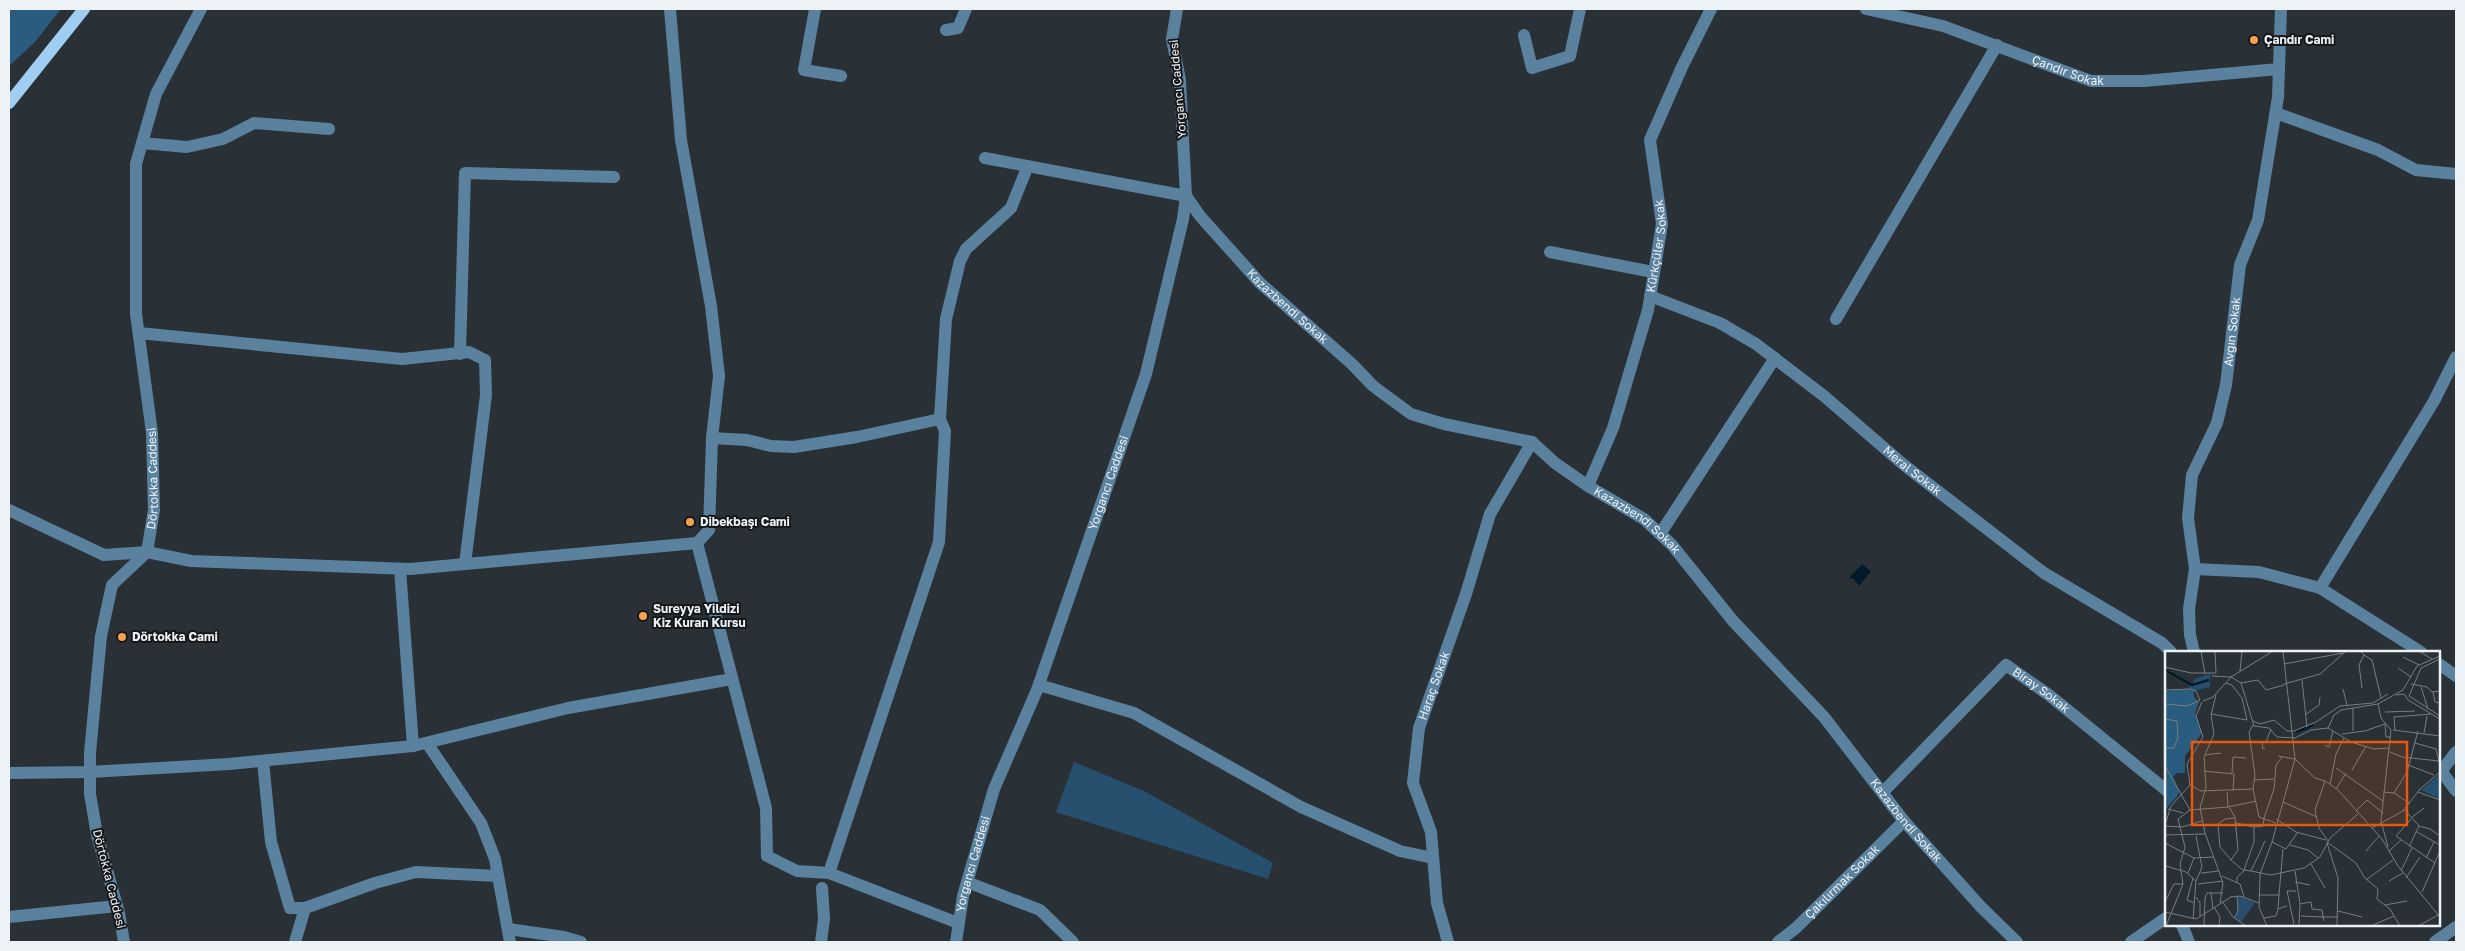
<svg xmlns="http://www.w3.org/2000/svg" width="2465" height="951" font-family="'Golos Text',sans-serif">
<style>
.green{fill:#26506d}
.forest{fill:#295c7f}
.water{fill:#011a2b}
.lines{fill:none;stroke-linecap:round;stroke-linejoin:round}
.minor{stroke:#5a819e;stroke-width:12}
.major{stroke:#9fcef2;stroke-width:12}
.poi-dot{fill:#f8a04b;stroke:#15181b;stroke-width:2}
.labels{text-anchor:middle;stroke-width:4;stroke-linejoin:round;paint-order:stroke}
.poi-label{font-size:12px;font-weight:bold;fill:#edf2f6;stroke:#15181b;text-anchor:start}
.street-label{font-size:12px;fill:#edf2f6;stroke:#15181b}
.inset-river{fill:none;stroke:#011a2b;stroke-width:2.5}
.inset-road{fill:none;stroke:#777e83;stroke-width:1}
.view{fill:#e8590c;fill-opacity:0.15;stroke:#e8590c;stroke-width:2.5}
.inset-edge{fill:none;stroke:#edf2f6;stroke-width:2.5}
</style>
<rect width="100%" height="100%" fill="#293137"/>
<path class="green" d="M 1074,762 L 1144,791 L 1273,863 L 1268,879 L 1056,812 Z"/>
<path class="forest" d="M 9,9 L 61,9 L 35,42 L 9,66 Z"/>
<path class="water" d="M 1862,564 L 1871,571 L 1859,586 L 1854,579 L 1849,578 Z"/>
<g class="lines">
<g class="minor">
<path d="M 670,9 L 681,140 L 711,306 L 719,376 L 712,438 L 709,530 L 697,543"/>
<path d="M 815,9 L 804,70 L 841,76"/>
<path id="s1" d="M 1866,9 L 1943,26 L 2091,81 L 2144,81 L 2279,69"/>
<path d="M 946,30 L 958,28 L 966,9"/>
<path d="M 1524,35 L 1532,68 L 1570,56 L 1580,9"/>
<path d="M 2276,113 L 2378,150 L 2416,170 L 2456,174"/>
<path d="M 142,143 L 187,147 L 223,139 L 254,123 L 329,129"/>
<path id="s2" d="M 985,158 L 1186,196 L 1200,216 L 1260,283 L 1352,364 L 1373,386 L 1411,414 L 1444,424 L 1532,442 L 1555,463 L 1588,486 L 1644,519 L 1672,545 L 1733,621 L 1824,717 L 1904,821 L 1981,907 L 2017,942"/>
<path d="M 1550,252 L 1653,272"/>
<path id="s3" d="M 1650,296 L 1720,323 L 1756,344 L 1824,396 L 1904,465 L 2044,573 L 2162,643 L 2171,652"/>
<path d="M 1836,319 L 1997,45"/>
<path d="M 139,333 L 402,359 L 469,352 L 485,360 L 486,395 L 465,564"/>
<path d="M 460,354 L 465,173 L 614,177"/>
<path d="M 712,438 L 747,440 L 771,446 L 794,447 L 857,437 L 940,419"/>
<path id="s4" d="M 1588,486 L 1613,428 L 1648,310 L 1662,224 L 1650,140 L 1682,67 L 1711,9"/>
<path d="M 9,510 L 104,555 L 147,552 L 191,561 L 410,569 L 697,543 L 766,808 L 767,856 L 797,871 L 829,873 L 958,923"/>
<path d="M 1660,534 L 1775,358"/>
<path d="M 2195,569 L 2259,572 L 2320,588 L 2421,652"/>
<path d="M 2320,588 L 2434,401 L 2456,357"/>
<path id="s5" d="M 2194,652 L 2190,635 L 2189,609 L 2195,569 L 2188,518 L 2192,475 L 2217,423 L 2226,385 L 2240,265 L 2258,220 L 2278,97 L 2281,9"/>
<path d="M 2439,664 L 2456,676"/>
<path d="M 1039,685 L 1134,713 L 1301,807 L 1400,851 L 1433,858"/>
<path d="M 427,743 L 481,823 L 495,859 L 510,942"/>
<path d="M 413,746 L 568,708 L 732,679"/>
<path d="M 263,761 L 271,842 L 290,908 L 305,908"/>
<path d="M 2442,772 L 2456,791"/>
<path d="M 9,773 L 90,772 L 229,764 L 413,746 L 400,569"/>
<path d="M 2439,774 L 2456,752"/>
<path id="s6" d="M 1883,792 L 2006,665 L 2049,695 L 2166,790"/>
<path d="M 829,873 L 939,542 L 945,431 L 940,419 L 946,319 L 960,261 L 966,249 L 1011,208 L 1027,168"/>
<path d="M 967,882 L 1040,910 L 1073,942"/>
<path d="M 9,917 L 117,906"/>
<path d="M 2182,925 L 2189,942"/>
<path d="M 508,929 L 564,937 L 581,942"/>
<path id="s7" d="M 124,942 L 119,913 L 97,835 L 90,794 L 90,753 L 101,636 L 112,585 L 147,552 L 154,510 L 152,433 L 136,314 L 136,164 L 156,94 L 201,9"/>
<path d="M 295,942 L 305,908 L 375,883 L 416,872 L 498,876"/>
<path d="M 821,942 L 824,919 L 822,888"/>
<path id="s8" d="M 956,942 L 963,896 L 994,789 L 1037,690 L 1146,374 L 1183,219 L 1186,196 L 1180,80 L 1172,39 L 1177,9"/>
<path id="s9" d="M 1448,942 L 1437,903 L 1431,832 L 1413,783 L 1419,728 L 1466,594 L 1490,514 L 1532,442"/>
<path id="s10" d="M 1778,942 L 1796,928 L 1904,821"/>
<path d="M 2131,942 L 2166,918"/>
<path d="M 2435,942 L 2456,927"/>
</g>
<path class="major" d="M 9,103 L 84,9"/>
</g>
<g class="poi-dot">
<circle cx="2254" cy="40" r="5"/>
<circle cx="690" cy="522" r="5"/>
<circle cx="643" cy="616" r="5"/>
<circle cx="122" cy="637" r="5"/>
</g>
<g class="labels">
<g class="poi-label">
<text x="2264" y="44">Çandır Cami</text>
<text x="700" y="526">Dibekbaşı Cami</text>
<text x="653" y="613">Sureyya Yildizi<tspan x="653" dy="14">Kiz Kuran Kursu</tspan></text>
<text x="132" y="641">Dörtokka Cami</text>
</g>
<g class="street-label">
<text dy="4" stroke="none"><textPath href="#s1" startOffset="212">Çandır Sokak</textPath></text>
<text transform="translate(1178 89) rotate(-95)" y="4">Yorgancı Caddesi</text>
<text dy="4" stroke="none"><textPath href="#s4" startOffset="251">Kürkçüler Sokak</textPath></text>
<text dy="4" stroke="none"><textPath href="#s2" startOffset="355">Kazazbendi Sokak</textPath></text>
<text dy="4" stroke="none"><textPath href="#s5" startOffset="329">Avgın Sokak</textPath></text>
<text dy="4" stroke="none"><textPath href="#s3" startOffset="318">Meral Sokak</textPath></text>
<text dy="4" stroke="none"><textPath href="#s7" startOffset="485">Dörtokka Caddesi</textPath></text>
<text dy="4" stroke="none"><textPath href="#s8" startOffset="485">Yorgancı Caddesi</textPath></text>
<text dy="4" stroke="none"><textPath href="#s2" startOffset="775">Kazazbendi Sokak</textPath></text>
<text dy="4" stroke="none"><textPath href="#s9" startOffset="264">Haraç Sokak</textPath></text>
<text dy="4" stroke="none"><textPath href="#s6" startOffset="220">Biray Sokak</textPath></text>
<text dy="4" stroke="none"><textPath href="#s2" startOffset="1180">Kazazbendi Sokak</textPath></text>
<text dy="4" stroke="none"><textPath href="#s8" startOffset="80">Yorgancı Caddesi</textPath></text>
<text transform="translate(109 879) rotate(76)" y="4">Dörtokka Caddesi</text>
<text dy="4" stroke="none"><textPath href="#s10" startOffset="88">Çakılırmak Sokak</textPath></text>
</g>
</g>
<g transform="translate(2165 651)">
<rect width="275" height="275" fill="#293137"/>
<path d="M 45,23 L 45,36 L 28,40 L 22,37 L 28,33 L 29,28 ZM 275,123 L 275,148 L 256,139 ZM 73,245 L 90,252 L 76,271 L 70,267 L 73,260 Z" fill="#26506d"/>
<path d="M 21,38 L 29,40 L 29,46 L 34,51 L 30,62 L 37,82 L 20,105 L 20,122 L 12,122 L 8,126 L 14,139 L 13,144 L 0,159 L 0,40 Z" fill="#295c7f"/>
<path class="inset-river" d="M 0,19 L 27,34 L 44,29M 131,81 L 148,74"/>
<path class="inset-road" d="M 1,0 L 25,0M 36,0 L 40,23M 195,0 L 199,4 L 194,14 L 197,37M 254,0 L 267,8M 199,4 L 207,9 L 216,47M 238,6 L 254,14M 275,8 L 256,17 L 244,45 L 275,65M 119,13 L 178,2M 0,16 L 26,22 L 51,22 L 50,0M 233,17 L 246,26M 75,20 L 77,0M 47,25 L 66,26 L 76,32 L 89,75 L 104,77 L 112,86 L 130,87 L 146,79 L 163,77 L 169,64 L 176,59 L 213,53 L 238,39 L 252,15 L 275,5M 137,29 L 142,76M 76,32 L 93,29 L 101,39 L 119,34M 119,33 L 155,23 L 181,0M 246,33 L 262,36 L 267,41 L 275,40M 256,36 L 263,58M 178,38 L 182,54M 0,39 L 25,38 L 31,40 L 35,49M 268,41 L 270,51 L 275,52M 51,44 L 46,64 L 49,83 L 39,106 L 41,136 L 35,157 L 40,182 L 58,232 L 55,252M 231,44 L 239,43 L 243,49 L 275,68M 38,50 L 48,46 L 66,26 L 108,0M 0,53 L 22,55 L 35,49M 213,53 L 216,67 L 226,79 L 216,170 L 223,196M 188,57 L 188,80M 220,61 L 250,60M 46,63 L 82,69 L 77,47 L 67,34 L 61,32M 140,64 L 154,54 L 155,46M 0,68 L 12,70 L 13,86 L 9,97 L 0,97M 88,70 L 95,73 L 109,69 L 122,80 L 129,80 L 151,71 L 175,55 L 208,52 L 223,43M 163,77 L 186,91 L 209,98 L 225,97M 228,79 L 275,85M 230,79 L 229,66 L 266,63M 259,82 L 262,65M 177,83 L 200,80 L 220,73 L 221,86 L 226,86M 250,92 L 271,98 L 274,110M 160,94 L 164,96 L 168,80M 100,98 L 97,97 L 98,91 L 101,91 L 106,78M 225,101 L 237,106 L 274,110 L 275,115M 40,104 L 56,102M 113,105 L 130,108 L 150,127 L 160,130 L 173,139 L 217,188 L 233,215 L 275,266M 243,114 L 269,124M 0,115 L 25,159 L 63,156 L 62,141M 171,117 L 218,150M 187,119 L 201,95M 39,120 L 69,123 L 68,140M 67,122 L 68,106 L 81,107M 89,129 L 109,128M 160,130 L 150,159 L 154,177 L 163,190M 165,133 L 171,103 L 179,87M 25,134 L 36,140 L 88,138 L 94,166 L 111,172M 88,138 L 90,124 L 84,81 L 88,74M 171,138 L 181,122M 218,141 L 229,142 L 244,152M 253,141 L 275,149M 229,142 L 242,121 L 253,80M 118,151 L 152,166M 63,156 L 91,150M 64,156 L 70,166 L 73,199 L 66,209 L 79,220 L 72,226 L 72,231M 3,158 L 18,162M 239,158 L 254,175 L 265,178 L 275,185M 191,160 L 202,149 L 218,162M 99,167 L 109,138 L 111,114 L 117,106M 246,167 L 259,157M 99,168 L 98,175 L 89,176 L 89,191 L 79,219 L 86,220 L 100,190M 111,168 L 131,181 L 161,189M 246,168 L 231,185 L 270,212M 71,172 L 89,176M 0,174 L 6,155 L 25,134 L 22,113 L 38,86 L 31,65 L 37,51M 0,175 L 17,176 L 37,170M 207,177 L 238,160 L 255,138 L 275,121M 252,181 L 275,194M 0,184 L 40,183M 31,185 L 37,216 L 31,230M 107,191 L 121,198 L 133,181M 162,191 L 191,212 L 199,226 L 213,238 L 212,248 L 225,258 L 235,275M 0,192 L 29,207 L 49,206M 162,192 L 173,227 L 172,275M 125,194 L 143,199 L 153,207M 244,196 L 254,175M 201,200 L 214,185M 224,200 L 236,189M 261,207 L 269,191M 0,209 L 0,231M 66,209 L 55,196 L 53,173 L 60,168 L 70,167M 146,213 L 160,237M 1,215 L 21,221 L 31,230 L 28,268M 86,220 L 106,224 L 139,217 L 155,206 L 165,187 L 193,163M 130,220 L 135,253 L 146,251 L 147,258 L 157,259 L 158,266 L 172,266M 236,220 L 247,197M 23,222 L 29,207M 36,222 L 54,220M 57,225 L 75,233 L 79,246M 28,227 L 22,249 L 29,252M 241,227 L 255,206M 201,229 L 228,209M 224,230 L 238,222M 130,231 L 145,234M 33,233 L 58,230M 257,241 L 275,200M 94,244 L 114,244 L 113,258M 114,244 L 118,198M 31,246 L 35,252 L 35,266M 65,246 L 75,245 L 94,252M 1,249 L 9,233 L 18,233M 57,250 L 68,266 L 81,275M 220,254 L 242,250M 49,256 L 55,266 L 54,275M 48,258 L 46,242 L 58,242M 173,260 L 197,266M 0,261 L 31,268 L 66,246M 136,265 L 158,266 L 159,270M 69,267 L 73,260 L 72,245M 99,267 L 111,265 L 113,258 L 122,255M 129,273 L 122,240 L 131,240M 134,273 L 135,253M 208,274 L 229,265M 1,275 L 18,233 L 15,213 L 20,196 L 13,168 L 25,159M 39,275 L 40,248 L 42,242 L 46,242M 102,275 L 94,256 L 95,223 L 107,191 L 130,108 L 118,0M 253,275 L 275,263"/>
<path class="view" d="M 27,91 L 242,91 L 242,174 L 27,174 Z"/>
<rect width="275" height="275" class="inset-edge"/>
</g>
<rect width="2465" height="951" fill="none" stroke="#edf2f6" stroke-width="20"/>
</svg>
